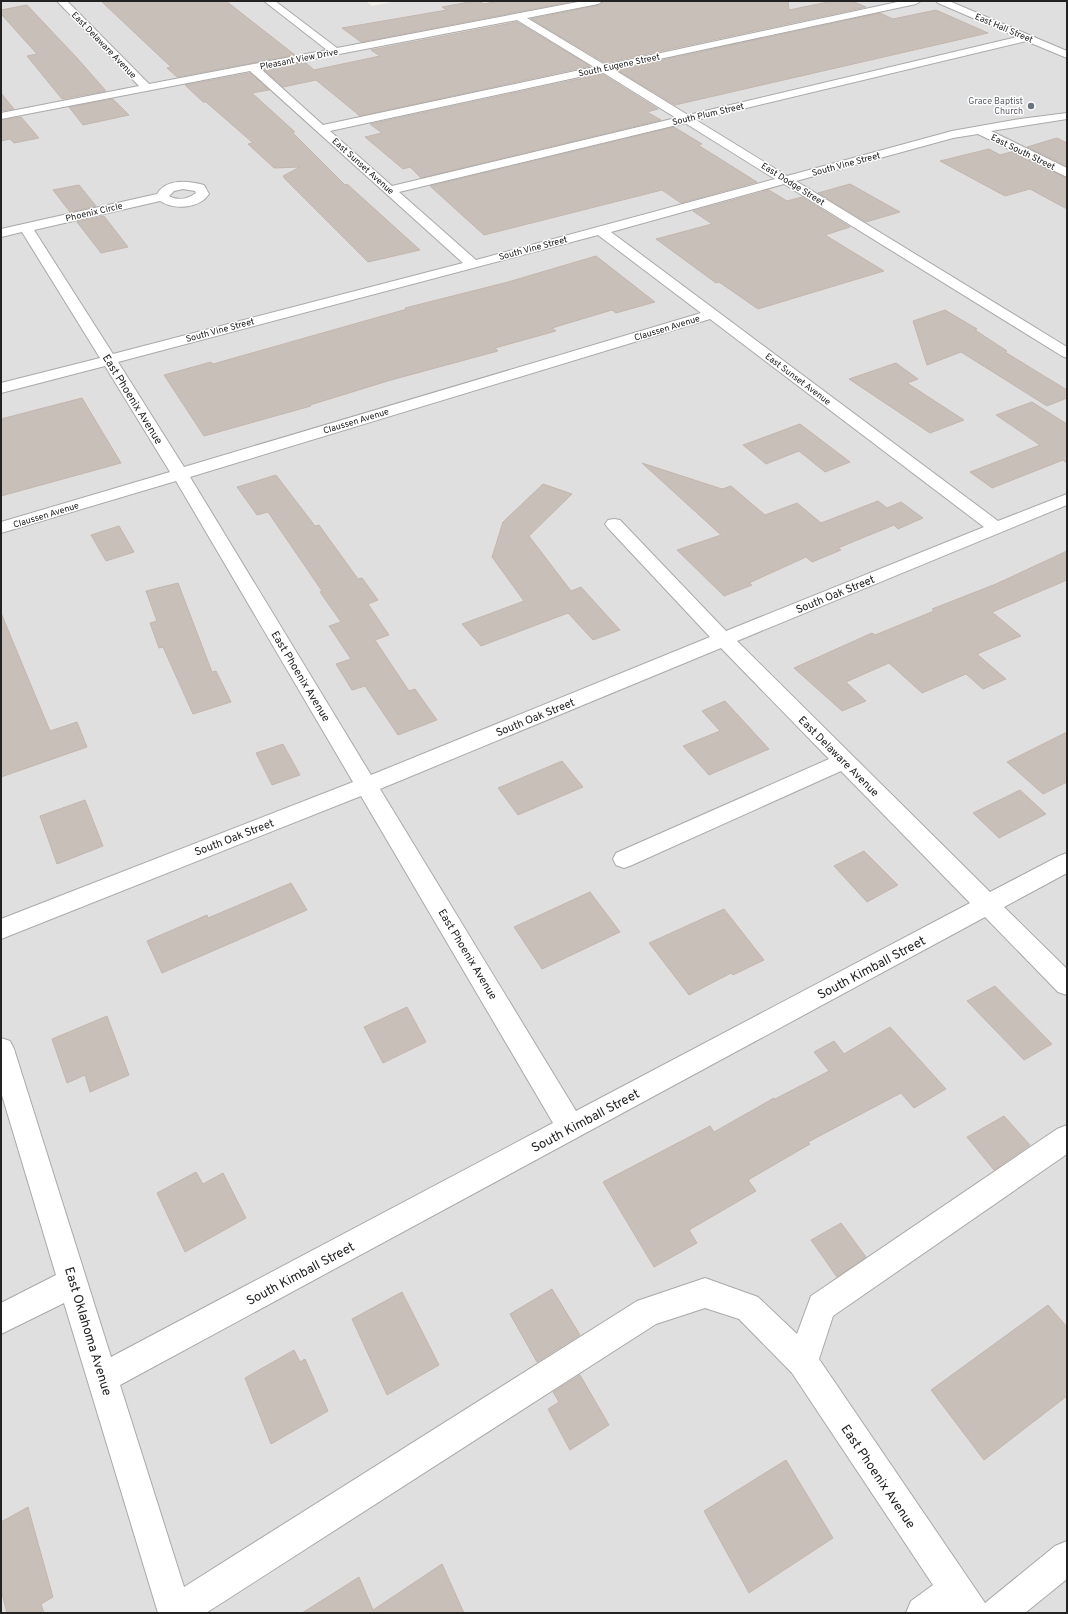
<svg xmlns="http://www.w3.org/2000/svg" width="1068" height="1614" font-family="Overpass,sans-serif">
<style>
.residential{fill:#e0dfdf}
.building{fill:#c7bfb8;stroke:#c4b6ab}
.lines{fill:none;stroke-linecap:round;stroke-linejoin:round}
.minor-casing{stroke:#a9a9a9;stroke-width:2}
.minor{fill:#fff;fill-rule:evenodd}
.worship-dot{fill:#6b7280;stroke:#fff;stroke-width:1.5}
.labels{text-anchor:middle;stroke-width:3;stroke-linejoin:round;paint-order:stroke}
.far-street-label{font-size:9px;fill:#222;stroke:#fff}
.far-worship-label{font-size:9px;fill:#5b616d;stroke:#fff;text-anchor:end}
.street-label{font-size:11px;fill:#222;stroke:#fff}
.near-street-label{font-size:13px;fill:#222;stroke:#fff}
</style>
<rect width="100%" height="100%" fill="#f2efe9"/>
<path class="residential" d="M 1,1 L 366,1 L 372,6 L 397,1 L 1067,1 L 1067,1613 L 1,1613 Z"/>
<path class="building" d="M 101,1 L 226,1 L 295,55 L 177,77 L 167,68 L 171,67 Z
M 475,1 L 479,1 L 484,4 L 498,1 L 575,1 L 361,42 L 342,28 L 447,10 L 442,7 Z
M 604,1 L 788,1 L 789,10 L 833,1 L 852,1 L 866,7 L 605,63 L 531,19 L 598,5 Z
M 27,5 L 77,58 L 106,91 L 62,99 L 27,56 L 37,54 L 1,14 L 1,10 Z
M 936,10 L 988,33 L 675,105 L 617,70 L 880,13 L 893,19 Z
M 517,22 L 590,66 L 360,116 L 316,80 L 283,87 L 264,70 L 305,62 L 314,70 L 380,56 L 371,50 Z
M 250,73 L 269,90 L 252,93 L 295,132 L 292,132 L 345,185 L 347,184 L 420,250 L 368,262 L 285,179 L 283,176 L 300,167 L 274,168 L 248,144 L 253,143 L 206,102 L 203,102 L 185,85 Z
M 602,74 L 658,109 L 647,112 L 661,120 L 421,178 L 410,167 L 403,169 L 365,137 L 382,133 L 370,124 Z
M 1,93 L 14,109 L 1,111 Z
M 113,99 L 129,115 L 83,125 L 69,107 Z
M 21,117 L 39,138 L 14,143 L 10,139 L 1,141 L 1,120 Z
M 674,127 L 702,144 L 698,145 L 757,182 L 681,203 L 662,190 L 484,235 L 430,186 Z
M 1057,138 L 1067,143 L 1067,166 L 1027,147 Z
M 989,149 L 1000,155 L 1011,152 L 1067,178 L 1067,209 L 1030,189 L 1005,196 L 940,161 Z
M 850,184 L 900,212 L 866,222 L 818,193 Z
M 79,185 L 96,206 L 70,212 L 53,190 Z
M 769,190 L 787,201 L 802,197 L 850,227 L 825,235 L 884,271 L 758,309 L 719,282 L 716,283 L 656,239 L 712,224 L 693,211 Z
M 104,216 L 128,247 L 101,253 L 77,222 Z
M 596,256 L 655,302 L 616,313 L 612,310 L 552,328 L 556,331 L 495,348 L 498,351 L 391,380 L 310,405 L 311,406 L 204,436 L 164,375 L 211,362 L 213,364 L 407,309 L 405,308 L 508,282 Z
M 945,310 L 977,329 L 975,330 L 1007,351 L 1005,352 L 1067,390 L 1067,398 L 1047,406 L 961,352 L 927,365 L 913,321 Z
M 896,363 L 918,379 L 907,383 L 964,420 L 930,433 L 849,379 Z
M 82,398 L 121,463 L 1,496 L 1,419 Z
M 1032,402 L 1067,424 L 1067,463 L 1063,460 L 992,488 L 970,472 L 1040,445 L 996,415 Z
M 800,424 L 850,462 L 825,472 L 799,451 L 766,464 L 743,445 Z
M 642,463 L 722,489 L 731,486 L 765,515 L 797,503 L 821,523 L 878,501 L 887,508 L 901,502 L 923,518 L 898,529 L 894,525 L 838,548 L 841,550 L 812,562 L 806,557 L 749,583 L 752,585 L 724,596 L 677,550 L 721,535 Z
M 276,475 L 315,526 L 319,525 L 358,579 L 362,578 L 378,600 L 368,604 L 389,635 L 375,640 L 409,691 L 415,689 L 437,720 L 398,735 L 365,686 L 352,690 L 336,664 L 351,659 L 329,626 L 341,622 L 320,592 L 322,591 L 268,512 L 257,515 L 237,487 Z
M 543,484 L 572,494 L 529,536 L 571,591 L 581,587 L 620,630 L 593,640 L 568,613 L 481,646 L 462,624 L 524,601 L 492,557 L 503,522 Z
M 119,526 L 134,552 L 106,561 L 91,535 Z
M 1067,551 L 1067,580 L 992,612 L 1021,636 L 977,654 L 1006,679 L 983,689 L 966,674 L 922,693 L 889,663 L 846,682 L 866,701 L 842,711 L 794,668 L 872,633 L 875,635 L 934,611 L 932,609 L 996,584 Z
M 178,583 L 212,672 L 216,671 L 231,702 L 193,714 L 163,647 L 159,648 L 150,623 L 157,621 L 146,591 Z
M 1,613 L 50,731 L 77,722 L 87,747 L 1,777 Z
M 725,701 L 769,749 L 709,775 L 683,746 L 720,731 L 702,711 Z
M 1067,732 L 1067,782 L 1043,794 L 1007,762 Z
M 283,744 L 300,775 L 272,785 L 256,753 Z
M 562,761 L 583,787 L 518,815 L 498,788 Z
M 1020,790 L 1046,814 L 999,838 L 973,813 Z
M 85,800 L 103,846 L 57,864 L 40,816 Z
M 864,851 L 898,885 L 867,902 L 834,866 Z
M 291,883 L 307,910 L 162,973 L 147,941 L 207,915 L 208,918 Z
M 590,892 L 620,932 L 542,969 L 514,927 Z
M 724,909 L 764,960 L 733,975 L 731,973 L 689,995 L 649,943 Z
M 995,986 L 1052,1044 L 1024,1060 L 967,1001 Z
M 407,1007 L 426,1042 L 383,1063 L 364,1027 Z
M 107,1016 L 129,1075 L 90,1092 L 85,1075 L 67,1083 L 52,1039 Z
M 890,1027 L 946,1089 L 914,1108 L 901,1093 L 808,1142 L 810,1144 L 748,1180 L 756,1191 L 689,1230 L 697,1243 L 654,1267 L 603,1182 L 710,1126 L 714,1132 L 774,1098 L 775,1099 L 829,1071 L 814,1052 L 834,1041 L 844,1054 Z
M 1004,1116 L 1030,1145 L 994,1170 L 967,1137 Z
M 196,1172 L 203,1184 L 223,1173 L 246,1218 L 185,1252 L 157,1193 Z
M 841,1223 L 866,1257 L 837,1277 L 811,1240 Z
M 552,1289 L 580,1335 L 537,1362 L 510,1314 Z
M 402,1292 L 439,1365 L 387,1395 L 352,1319 Z
M 1048,1305 L 1067,1327 L 1067,1396 L 984,1460 L 931,1390 Z
M 294,1350 L 300,1362 L 305,1359 L 328,1411 L 271,1444 L 245,1378 Z
M 580,1375 L 609,1425 L 570,1450 L 548,1409 L 559,1402 L 553,1392 Z
M 786,1460 L 833,1538 L 749,1593 L 704,1511 Z
M 28,1507 L 53,1597 L 41,1604 L 44,1613 L 7,1613 L 1,1590 L 1,1522 Z
M 442,1564 L 464,1613 L 302,1613 L 359,1577 L 373,1610 Z"/>
<g class="lines">
<defs>
<path id="minor" d="M 57,1 L 67,1 L 149,84 L 327,50 L 264,1 L 275,1 L 337,48 L 583,1 L 603,1 L 598,4 L 527,18 L 605,65 L 902,1 L 921,1 L 916,4 L 613,69 L 688,115 L 1017,37 L 938,3 L 936,1 L 949,1 L 1067,51 L 1067,58 L 1026,41 L 696,120 L 787,176 L 952,131 L 1020,119 L 1067,113 L 1067,119 L 991,131 L 1067,168 L 1067,177 L 978,134 L 953,138 L 796,181 L 1067,347 L 1067,358 L 1062,356 L 784,184 L 611,232 L 998,521 L 1067,494 L 1067,505 L 737,641 L 990,892 L 1059,856 L 1067,853 L 1067,873 L 1004,907 L 1067,969 L 1067,995 L 1058,992 L 985,917 L 120,1385 L 184,1587 L 637,1301 L 705,1278 L 758,1297 L 797,1334 L 811,1296 L 1057,1129 L 1067,1125 L 1067,1154 L 833,1316 L 819,1359 L 985,1603 L 1055,1546 L 1067,1541 L 1067,1579 L 1025,1613 L 906,1613 L 911,1601 L 933,1585 L 792,1373 L 739,1319 L 705,1308 L 656,1324 L 206,1613 L 158,1613 L 64,1303 L 1,1334 L 1,1303 L 56,1275 L 1,1092 L 1,1038 L 10,1041 L 14,1049 L 111,1357 L 553,1123 L 361,796 L 1,939 L 1,919 L 353,782 L 176,481 L 1,533 L 1,522 L 170,472 L 105,366 L 1,393 L 1,383 L 100,358 L 22,232 L 1,237 L 1,229 L 157,194 C 167,178 188,181 204,185 L 209,194 C 199,209 174,210 160,201 L 34,230 L 113,354 L 463,263 L 250,71 L 1,119 L 1,113 L 139,86 ZM 517,20 L 594,67 L 323,125 L 261,69 ZM 602,72 L 676,118 L 392,186 L 330,131 ZM 685,123 L 775,179 L 476,260 L 399,192 ZM 183,189 L 195,191 L 196,193 C 188,199 178,201 169,196 L 174,191 ZM 598,235 L 701,313 L 184,467 L 118,362 ZM 710,319 L 984,527 L 726,631 L 620,520 L 614,519 L 608,520 L 605,524 L 608,528 L 710,637 L 371,775 L 190,477 ZM 721,648 L 829,759 L 616,853 L 613,859 L 616,865 L 624,868 L 632,865 L 841,771 L 970,903 L 576,1111 L 380,789 Z"/>
</defs>
<use href="#minor" class="minor-casing"/>
<use href="#minor" class="minor"/>
</g>
<circle class="worship-dot" cx="1031" cy="106" r="4"/>
<g class="labels">
<g class="far-street-label">
<text transform="translate(1004 28) rotate(23)" y="3">East Hall Street</text>
<text transform="translate(104 45) rotate(46)" y="3">East Delaware Avenue</text>
<text transform="translate(299 59) rotate(-11)" y="3">Pleasant View Drive</text>
<text transform="translate(619 65) rotate(-12)" y="3">South Eugene Street</text>
<text transform="translate(708 114) rotate(-13)" y="3">South Plum Street</text>
<text transform="translate(1023 152) rotate(26)" y="3">East South Street</text>
<text transform="translate(846 164) rotate(-15)" y="3">South Vine Street</text>
<text transform="translate(363 166) rotate(42)" y="3">East Sunset Avenue</text>
<text transform="translate(793 184) rotate(32)" y="3">East Dodge Street</text>
<text transform="translate(94 212) rotate(-13)" y="3">Phoenix Circle</text>
<text transform="translate(533 248) rotate(-15)" y="3">South Vine Street</text>
<text transform="translate(667 328) rotate(-17)" y="3">Claussen Avenue</text>
<text transform="translate(220 330) rotate(-15)" y="3">South Vine Street</text>
<text transform="translate(798 379) rotate(37)" y="3">East Sunset Avenue</text>
<text transform="translate(356 421) rotate(-17)" y="3">Claussen Avenue</text>
<text transform="translate(46 515) rotate(-17)" y="3">Claussen Avenue</text>
</g>
<g class="far-worship-label">
<text x="1023" y="104">Grace Baptist<tspan x="1023" dy="10">Church</tspan></text>
</g>
<g class="street-label">
<text transform="translate(133 399) rotate(58)" y="4">East Phoenix Avenue</text>
<text transform="translate(835 594) rotate(-22)" y="4">South Oak Street</text>
<text transform="translate(301 676) rotate(59)" y="4">East Phoenix Avenue</text>
<text transform="translate(535 717) rotate(-22)" y="4">South Oak Street</text>
<text transform="translate(839 756) rotate(45)" y="4">East Delaware Avenue</text>
<text transform="translate(234 837) rotate(-21)" y="4">South Oak Street</text>
<text transform="translate(468 954) rotate(59)" y="4">East Phoenix Avenue</text>
</g>
<g class="near-street-label">
<text transform="translate(871 967) rotate(-28)" y="5">South Kimball Street</text>
<text transform="translate(585 1120) rotate(-28)" y="5">South Kimball Street</text>
<text transform="translate(300 1273) rotate(-28)" y="5">South Kimball Street</text>
<text transform="translate(89 1331) rotate(73)" y="5">East Oklahoma Avenue</text>
<text transform="translate(879 1476) rotate(56)" y="5">East Phoenix Avenue</text>
</g>
</g>
<rect width="1068" height="1614" fill="none" stroke="#222222" stroke-width="4"/>
</svg>
